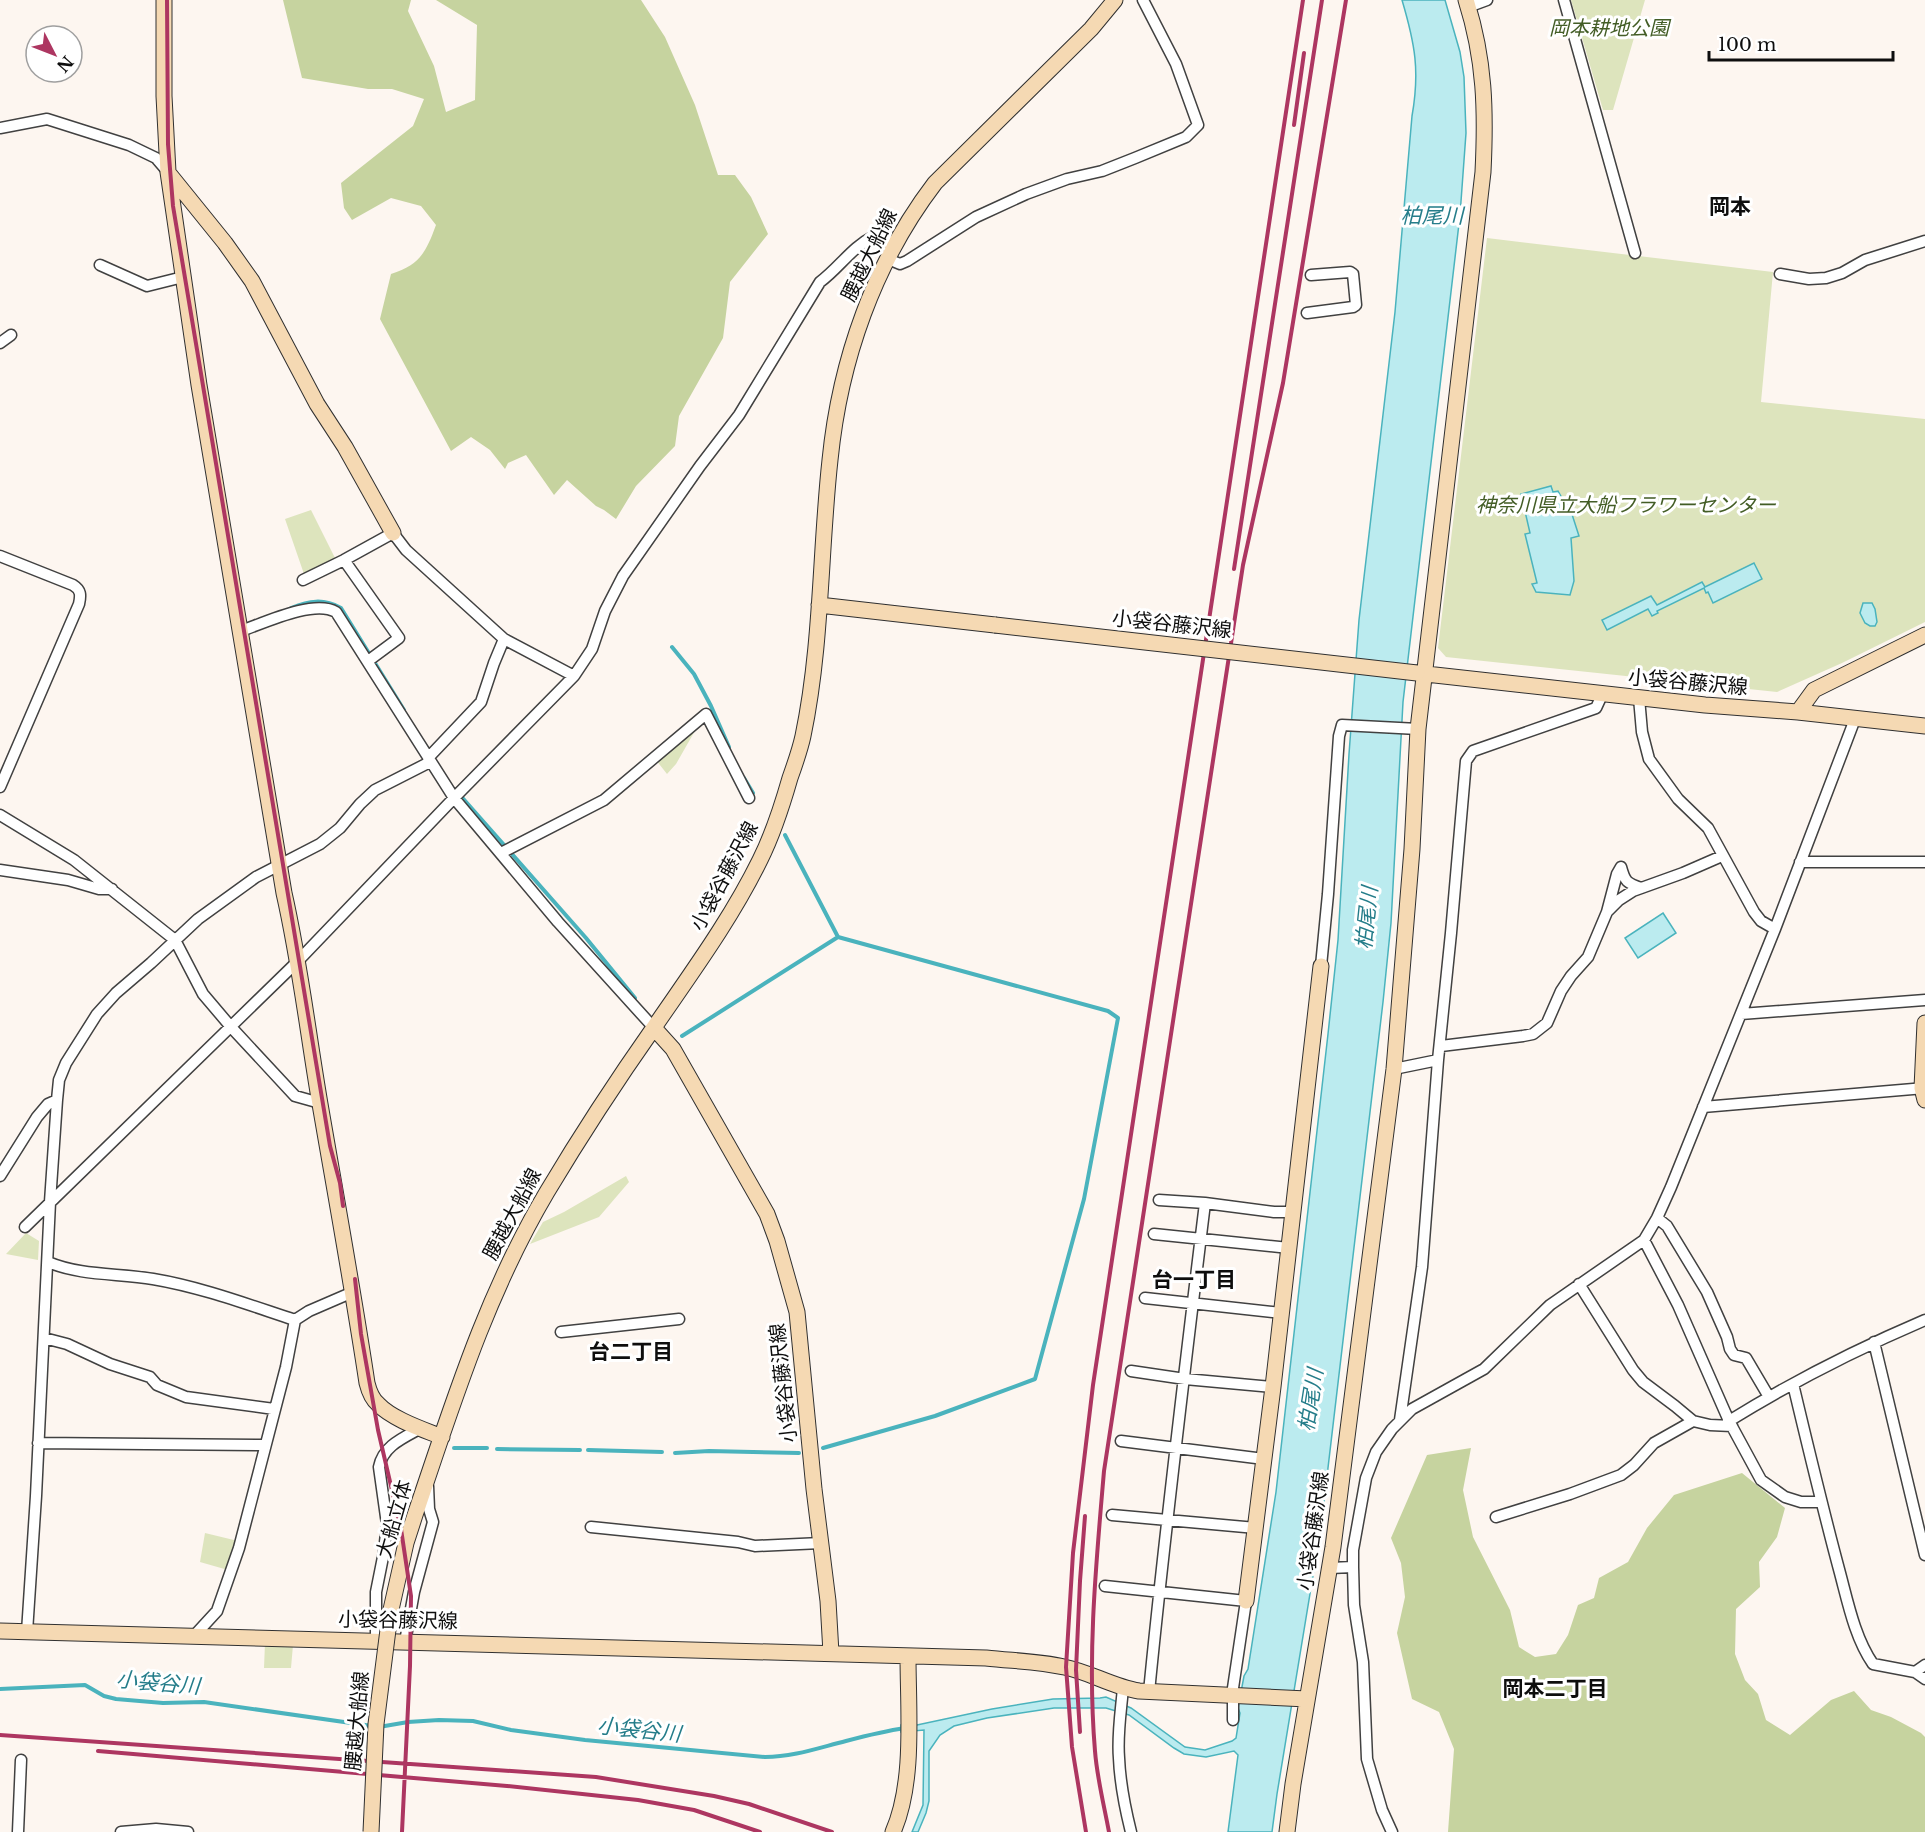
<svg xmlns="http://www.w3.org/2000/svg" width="1925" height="1832" font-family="'Libre Baskerville','Noto Sans JP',serif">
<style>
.green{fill:#dde4bd}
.forest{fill:#c6d39f}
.water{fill:#bbebef;stroke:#4ab3bd;stroke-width:1.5}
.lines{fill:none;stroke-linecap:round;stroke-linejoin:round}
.stream{stroke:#4ab3bd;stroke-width:4}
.street-casing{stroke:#414141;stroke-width:13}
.secondary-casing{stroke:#303030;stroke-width:17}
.street{stroke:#fff;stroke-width:10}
.secondary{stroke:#f5d9b3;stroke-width:15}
.rail{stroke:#ad3661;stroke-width:4}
.secondary-bridge-casing{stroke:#303030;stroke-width:17;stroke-linecap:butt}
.secondary-bridge{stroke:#f5d9b3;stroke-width:15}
.labels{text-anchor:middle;stroke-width:6;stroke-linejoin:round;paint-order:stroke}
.park-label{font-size:20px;font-style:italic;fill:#435d26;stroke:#fff}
.street-label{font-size:20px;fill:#0e0e0e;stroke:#fff}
.neighbourhood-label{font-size:21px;font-weight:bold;fill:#0e0e0e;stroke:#fff}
.water-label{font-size:21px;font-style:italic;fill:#257d8a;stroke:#fff}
</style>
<rect width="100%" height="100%" fill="#fdf6f0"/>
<path class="green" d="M 1571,0 L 1645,0 L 1613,110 L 1603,110 Z
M 1487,238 L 1773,272 L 1761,402 L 1925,419 L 1925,622 L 1842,663 L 1777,692 L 1446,657 L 1438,648 Z
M 311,510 L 336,560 L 304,574 L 285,519 Z
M 700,722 L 676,764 L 667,774 L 656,760 Z
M 626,1176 L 629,1182 L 599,1217 L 530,1244 L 543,1222 L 564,1212 Z
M 26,1233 L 39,1241 L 38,1260 L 6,1254 Z
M 205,1533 L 238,1541 L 228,1570 L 200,1562 Z
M 265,1643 L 293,1645 L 291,1668 L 264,1668 Z"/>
<path class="forest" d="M 283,0 L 411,0 L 408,11 L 434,66 L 446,112 L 475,100 L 477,25 L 436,0 L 641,0 L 665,37 L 695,105 L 718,175 L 735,175 L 751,197 L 768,234 L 730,282 L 723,338 L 679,416 L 675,446 L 636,486 L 616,519 L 604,510 L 596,506 L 567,480 L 554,495 L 526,455 L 508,463 L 505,469 L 490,450 L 471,437 L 451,451 L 380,319 L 391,274 C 420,265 426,252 436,225 L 421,206 L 391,198 L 352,220 L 344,208 L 341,183 L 413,126 L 424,99 L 392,89 L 368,89 L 302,78 Z
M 1471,1448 L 1463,1490 L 1473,1537 L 1510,1610 L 1519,1647 L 1535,1657 L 1556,1654 L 1568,1635 L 1578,1605 L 1594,1598 L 1599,1578 L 1628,1562 L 1647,1528 L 1674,1495 L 1742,1473 L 1785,1508 L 1777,1537 L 1759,1562 L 1760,1587 L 1736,1609 L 1735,1654 L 1745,1680 L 1758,1694 L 1766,1720 L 1790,1735 L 1831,1700 L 1854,1691 L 1871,1710 L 1891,1717 L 1921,1733 L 1925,1737 L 1925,1832 L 1448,1832 L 1454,1749 L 1439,1712 L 1412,1699 L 1397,1633 L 1405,1597 L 1401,1563 L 1391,1538 L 1427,1455 Z"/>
<path class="water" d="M 1402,0 L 1445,0 L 1460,52 L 1464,77 L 1466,133 L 1460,215 L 1403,702 L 1391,923 L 1383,1002 L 1321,1527 L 1277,1794 L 1272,1832 L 1228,1832 L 1238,1755 L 1234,1751 L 1206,1757 L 1184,1754 L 1174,1748 L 1129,1715 L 1106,1708 L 1054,1708 L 987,1718 L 954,1726 L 940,1735 L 929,1751 L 929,1801 L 926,1813 L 918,1832 L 912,1832 L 923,1805 L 924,1730 L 901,1732 L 901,1725 L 917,1725 L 992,1709 L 1053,1699 L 1100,1698 L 1106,1697 L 1131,1708 L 1185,1747 L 1205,1750 L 1232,1741 L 1236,1738 L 1240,1713 L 1238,1708 L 1244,1676 L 1248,1669 L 1276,1492 L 1328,1034 L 1338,940 L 1349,754 L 1359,620 L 1395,312 L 1412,116 C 1420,71 1415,44 1402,0 Z
M 1551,486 L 1553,492 L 1558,491 L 1566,505 L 1569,505 L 1579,536 L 1571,538 L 1574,581 L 1570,595 L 1536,592 L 1532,584 L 1537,583 L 1525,534 L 1530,533 L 1521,494 Z
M 1754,563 L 1762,579 L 1713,603 L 1708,592 L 1706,593 L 1704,588 L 1657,611 L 1658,613 L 1652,616 L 1648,609 L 1607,630 L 1602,620 L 1651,596 L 1657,605 L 1702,582 L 1705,587 Z
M 1863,603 L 1872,603 L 1875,609 L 1877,622 L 1875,626 L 1870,626 L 1865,623 L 1860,613 Z
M 1663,913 L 1676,933 L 1638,958 L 1625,938 Z"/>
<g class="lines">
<path class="stream" d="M 291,608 C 309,601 323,598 341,608 L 404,710
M 672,647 L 694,674 L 711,706 L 729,747
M 744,778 L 753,793
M 459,794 L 586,938 L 635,998
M 785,835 L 838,937 L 1108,1011 L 1118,1018 L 1084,1199 L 1035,1379 L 935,1416 L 823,1448
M 682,1036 L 838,937
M 454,1448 L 487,1448
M 497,1449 L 580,1450
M 588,1450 L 662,1452
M 675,1453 L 709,1451 L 799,1453
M 0,1689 L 85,1685 L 104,1696 L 116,1699 L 163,1703 L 204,1702 L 372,1726
M 379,1727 L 408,1722 L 439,1720 L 473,1721 L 511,1730 L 585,1740 L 765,1757 C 793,1757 818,1748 846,1741 C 865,1736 885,1731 905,1728"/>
<defs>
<path id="street" d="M 1564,0 L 1635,253
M 1468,7 L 1487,0
M 0,128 L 47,119 L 129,145 L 156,158 L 168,172
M 888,259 L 900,264 L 907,261 L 976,217 L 1026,194 L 1067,179 L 1102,171 L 1135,158 L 1186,137 L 1198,125 L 1176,64 L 1143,0
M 100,265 L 147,286 L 183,277
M 1780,274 L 1809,279 L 1826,278 L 1842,273 L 1865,260 L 1925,241
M 1307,313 L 1353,307 L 1356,305 L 1353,274 L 1350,272 L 1311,275
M 0,343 L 11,335
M 0,556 L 73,585 C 81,590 81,595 79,604 L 0,787
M 344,560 L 399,638 L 368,661
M 241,631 C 264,623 314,599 336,612 L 454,798 L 558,922 L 654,1028
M 574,676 L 592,649 L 605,611 L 623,576 L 700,466 L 739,415 L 820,282 C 839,268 852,247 874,236 L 895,243
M 1639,698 L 1642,732 L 1649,759 L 1678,799 L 1708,828 L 1754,912 L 1761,921 L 1775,929
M 428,758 L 481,702 L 494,663 L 504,639
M 0,815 L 74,860 L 175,940 L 203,994 L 231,1027 L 295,1096 L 320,1103
M 501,853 L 604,800 L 706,714 L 749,798
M 1800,862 L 1925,862
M 1621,867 C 1625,882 1627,883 1641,888
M 0,870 L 68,880 L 99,889 L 112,889
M 1607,912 L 1617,874 L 1621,867
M 1321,966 L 1328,894 L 1339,736 L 1342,725 L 1418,729
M 1741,1014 L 1925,1000
M 1441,1046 L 1523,1036 L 1533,1034 L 1547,1023 L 1561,991 L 1571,976 L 1588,957 L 1607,912 L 1619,900 L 1633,891 L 1683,873 L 1722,856
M 1394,1069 L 1438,1060
M 1703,1107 L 1925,1088
M 0,1176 L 37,1117 L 48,1104 L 57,1100
M 1159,1200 L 1205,1203
M 1657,1218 L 1667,1226 L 1707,1292 L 1727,1337 L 1730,1349 L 1734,1355 L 1746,1358 L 1769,1397
M 25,1227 L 297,962 L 454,798 L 574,676 L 504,639 L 406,550 L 393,533 L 344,560 L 303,580
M 1154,1234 L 1289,1248
M 1644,1240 L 1678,1305 L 1729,1421 L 1761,1480 L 1785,1497 L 1801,1502 L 1821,1502
M 48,1262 C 81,1276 118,1273 153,1279 C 201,1287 249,1305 295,1320
M 1579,1284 L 1633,1370 L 1643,1382 L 1675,1406 L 1693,1421 L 1710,1425 L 1732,1426
M 1145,1298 L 1281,1313
M 561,1332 L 679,1319
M 44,1338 L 67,1344 L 110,1364 L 150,1377 L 157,1385 L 186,1397 L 274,1409
M 1874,1342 L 1925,1555
M 1131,1371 L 1185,1379 L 1273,1387
M 1793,1384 C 1808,1447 1823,1510 1840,1573 C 1848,1603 1855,1638 1873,1664 L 1915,1672 L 1925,1679
M 1400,1420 L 1422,1267 L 1438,1060 L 1451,933 L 1466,761 L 1473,751 L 1596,708 L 1602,695
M 1729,1421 C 1792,1382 1857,1349 1925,1320
M 1121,1441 L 1264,1459
M 38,1443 L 264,1445
M 1112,1515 L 1256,1528
M 1496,1517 L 1570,1494 L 1621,1475 L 1634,1465 L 1654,1443 L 1693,1421
M 591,1527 L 738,1542 L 755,1546 L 821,1543
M 1330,1568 L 1353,1567
M 1105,1586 L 1246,1601 L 1233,1688 L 1233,1720
M 27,1632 L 36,1496 L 50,1202 L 57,1100 L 59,1080 L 66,1063 L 97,1014 L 116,993 L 151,963 L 198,919 L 256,877 L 320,844 L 340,828 L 360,804 L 375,790 L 430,762
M 194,1636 L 217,1611 L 239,1548 L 286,1367 L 295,1320 L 309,1311 L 353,1292
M 376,1641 L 376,1592 L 384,1552 L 387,1524 L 379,1467 C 383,1446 403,1438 421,1428
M 405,1642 L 414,1592 L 433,1522 L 429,1509 L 428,1486
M 1915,1672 L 1925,1665
M 1123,1688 C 1121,1711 1117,1735 1119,1758 C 1120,1783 1125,1808 1131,1832
M 1149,1692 C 1165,1529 1185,1366 1205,1203 L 1274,1212 L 1293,1212
M 18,1832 L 21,1760
M 121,1832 L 156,1829 L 188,1832
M 1392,1832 L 1382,1810 L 1367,1759 L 1363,1662 L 1354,1605 L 1353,1567 L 1353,1550 L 1366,1478 L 1376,1452 L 1392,1429 L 1412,1409 L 1484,1369 L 1550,1305 L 1644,1240 L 1657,1218 L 1671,1187 L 1775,929 L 1855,719"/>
<path id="secondary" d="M 164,0 L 164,96 L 168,172 L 199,385 L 284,893 C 300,963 308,1034 320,1104 C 336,1197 353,1290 367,1383 C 369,1391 372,1399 378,1404 C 392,1419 422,1429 442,1437
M 170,175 L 225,243 L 252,281 L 317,404 L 345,447 L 393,533
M 819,605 L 995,625
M 1417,673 L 1705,705 L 1798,712 L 1925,726
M 1798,712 L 1814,690 L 1925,635
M 1925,1023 L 1922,1088 L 1925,1100
M 654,1028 L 673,1049 L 767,1214 L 777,1241 L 797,1312 L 814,1489 L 828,1601 L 831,1653
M 1246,1601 L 1273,1387 L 1321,966
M 390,1614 L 406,1543 L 415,1515 C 453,1403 486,1295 547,1192 C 581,1135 617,1080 655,1026 C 692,972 731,919 760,860 C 773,834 782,806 790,778 C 795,764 800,750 803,736 C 822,645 820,551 830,460 C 840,360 874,263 935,183 L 1091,29 L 1115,0
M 0,1631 L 986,1658 C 1012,1661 1038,1661 1064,1667 C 1090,1672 1113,1687 1139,1691 L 1307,1699
M 893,1832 C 915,1782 908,1711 908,1656
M 1287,1832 L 1293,1784 L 1333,1547 L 1394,1069 L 1412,849 L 1418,729 L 1483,172 C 1486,111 1485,60 1466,0"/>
</defs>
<use href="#street" class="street-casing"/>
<use href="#secondary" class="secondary-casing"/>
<use href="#street" class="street"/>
<use href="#secondary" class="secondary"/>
<path class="rail" d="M 167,0 L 168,144 L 173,206 L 330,1146 L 340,1183 L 343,1206
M 1294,125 L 1304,53
M 1234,569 L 1322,0
M 355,1279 L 361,1334 L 378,1430 L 401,1529 L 411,1596 L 410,1666 L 402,1832
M 1080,1732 L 1076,1670 L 1080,1581 L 1085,1516
M 0,1735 L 596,1777 L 714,1796 L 749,1804 L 832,1832
M 98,1751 L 507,1786 L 638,1800 L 694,1810 L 760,1832
M 1086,1832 L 1072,1747 L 1066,1667 L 1073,1553 L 1093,1385 L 1303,0
M 1109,1832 C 1104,1805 1097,1778 1095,1751 C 1087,1657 1096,1564 1104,1471 L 1243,565 L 1283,383 L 1346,0"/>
<defs>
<path id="secondary-bridge" d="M 995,625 L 1417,673
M 371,1832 L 376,1724 L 390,1614"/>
</defs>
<use href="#secondary-bridge" class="secondary-bridge-casing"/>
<use href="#secondary-bridge" class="secondary-bridge"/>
</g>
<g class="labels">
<g class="park-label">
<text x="1609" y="35">岡本耕地公園</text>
<text x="1626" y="512">神奈川県立大船フラワーセンター</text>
</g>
<g class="street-label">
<text transform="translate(869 255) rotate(-64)" y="7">腰越大船線</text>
<text transform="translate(1172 624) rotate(6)" y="7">小袋谷藤沢線</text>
<text transform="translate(1688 682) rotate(5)" y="7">小袋谷藤沢線</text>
<text transform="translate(724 876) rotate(-62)" y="7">小袋谷藤沢線</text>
<text transform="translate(512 1214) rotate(-62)" y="7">腰越大船線</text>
<text transform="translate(783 1383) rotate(-96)" y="7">小袋谷藤沢線</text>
<text transform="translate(394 1519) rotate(-74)" y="7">大船立体</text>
<text transform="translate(1313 1531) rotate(-82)" y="7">小袋谷藤沢線</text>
<text transform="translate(398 1620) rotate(1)" y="7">小袋谷藤沢線</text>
<text transform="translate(357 1721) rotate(-85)" y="7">腰越大船線</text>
</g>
<g class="neighbourhood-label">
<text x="1730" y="214">岡本</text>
<text x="1194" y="1287">台一丁目</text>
<text x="631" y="1359">台二丁目</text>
<text x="1555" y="1696">岡本二丁目</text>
</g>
<g class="water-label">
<text x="1432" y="223">柏尾川</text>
<text transform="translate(1367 918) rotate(-84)" y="7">柏尾川</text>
<text transform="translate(1311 1400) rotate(-81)" y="7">柏尾川</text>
<text transform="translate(158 1683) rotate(5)" y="7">小袋谷川</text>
<text transform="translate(639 1730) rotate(6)" y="7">小袋谷川</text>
</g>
</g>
<g transform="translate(54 54) rotate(132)"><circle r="28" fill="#ffffff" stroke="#9f9f9f" stroke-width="1.5"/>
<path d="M0-4.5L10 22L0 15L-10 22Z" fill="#ad3661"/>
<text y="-9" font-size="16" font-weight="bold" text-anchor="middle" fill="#0e0e0e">N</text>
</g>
<path d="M1709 51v9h184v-9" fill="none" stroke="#0e0e0e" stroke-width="3"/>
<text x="1718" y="51" font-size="18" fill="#0e0e0e" stroke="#ffffff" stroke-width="4.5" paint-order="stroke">100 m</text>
</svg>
